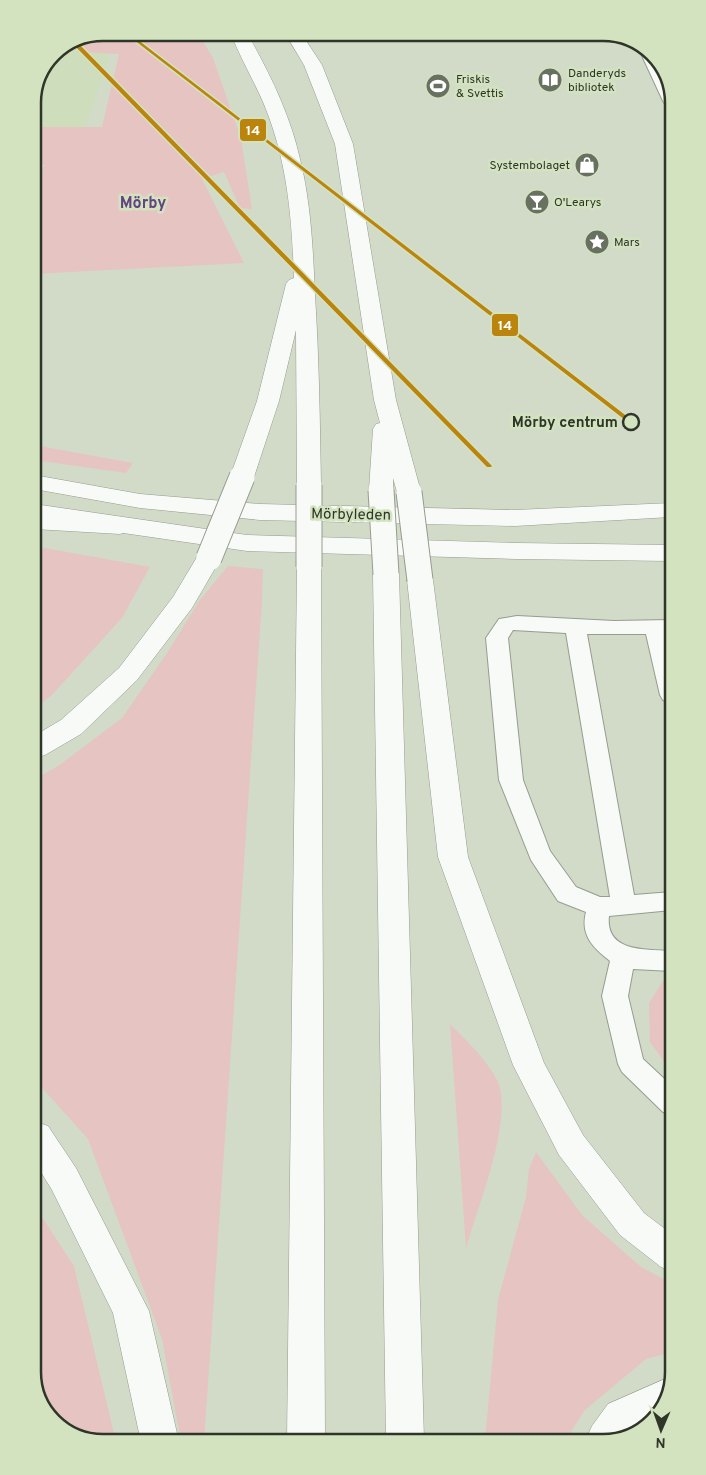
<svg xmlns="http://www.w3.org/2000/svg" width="706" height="1475" font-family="Overpass,sans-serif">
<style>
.built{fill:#ceddbc}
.green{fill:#e6c4c2}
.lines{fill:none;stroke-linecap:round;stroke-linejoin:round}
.lane-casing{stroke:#969c8e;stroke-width:2}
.secondary-casing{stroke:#969c8e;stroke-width:1}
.highway-casing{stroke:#969c8e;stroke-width:1}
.lane{fill:#f8faf7;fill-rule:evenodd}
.secondary{fill:#f8faf7;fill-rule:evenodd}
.highway{fill:#f8faf7;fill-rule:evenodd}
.highway-bridge-casing{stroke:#969c8e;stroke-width:27;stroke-linecap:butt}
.highway-bridge{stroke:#f8faf7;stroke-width:25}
.metro-1-casing{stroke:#d3e3c0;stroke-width:3}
.metro-1{fill:#bb840c;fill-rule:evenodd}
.stop-dot{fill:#d3e3c0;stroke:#2f3628;stroke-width:2.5}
.labels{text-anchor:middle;stroke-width:5;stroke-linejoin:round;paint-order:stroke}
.far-poi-label{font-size:12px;fill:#2f3628;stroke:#d3e3c0;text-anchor:start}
.stop-label{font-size:15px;font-weight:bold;fill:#2f3628;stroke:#d3e3c0;text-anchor:end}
.street-label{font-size:15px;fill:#2f3628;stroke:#d3e3c0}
.far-district-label{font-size:16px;font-weight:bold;fill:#64447f;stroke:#d3e3c0}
.rim{fill:none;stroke:#2f3628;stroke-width:2.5}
.line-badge{stroke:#d3e3c0;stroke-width:2}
.badge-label{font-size:14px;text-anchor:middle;font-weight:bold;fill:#fff}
</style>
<rect width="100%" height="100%" fill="#d2dbc8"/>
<path class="built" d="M 104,33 L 116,33 L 46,250 L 33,248 L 33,99 L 54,53 Z"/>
<path class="green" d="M 122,33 L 198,33 L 213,58 L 241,139 L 252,209 L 240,208 L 224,172 L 202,179 L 244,263 L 33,274 L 33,179 L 45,165 L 33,164 L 33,127 L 102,127 L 119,54 L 77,52 L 77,43 L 100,34 Z
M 34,445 L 133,463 L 126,473 L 34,460 Z
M 34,546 L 150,567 L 122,618 L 51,696 L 34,708 Z
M 228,566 L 263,569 L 262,601 L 204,1442 L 181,1442 L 162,1339 L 88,1139 L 35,1080 L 35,779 L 58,766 L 122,718 L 167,653 L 200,600 Z
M 663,981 L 672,981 L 672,999 L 670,1000 L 672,1008 L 673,1074 L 650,1042 L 649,1003 Z
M 450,1024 C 467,1041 486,1059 497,1080 C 515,1116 477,1209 466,1248 Z
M 536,1152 L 582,1215 L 641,1267 L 673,1284 L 673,1352 L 646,1359 L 585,1410 L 566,1439 L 485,1440 L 498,1300 L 526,1197 L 529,1169 Z
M 36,1208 L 74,1266 L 116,1442 L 99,1442 L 61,1428 L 36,1395 Z"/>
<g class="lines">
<defs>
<path id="lane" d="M 639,45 C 651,49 667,73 670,85 C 671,92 670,99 670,105 L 665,104 L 663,101 L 638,47 Z
M 517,616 L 614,621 L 671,620 L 671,634 L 667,634 L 671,651 L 671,703 L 663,700 L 660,695 L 646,634 L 587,634 L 634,895 L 672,892 L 672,910 L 609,916 C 605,953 647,949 672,951 L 672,971 L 633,969 L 628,996 L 643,1059 L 673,1087 L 673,1115 L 663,1112 L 622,1072 L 618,1064 L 602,996 L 610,961 C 593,948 580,935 586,912 L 558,901 L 531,860 L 499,780 L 486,638 L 499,619 ZM 513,630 L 566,633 L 610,897 L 600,897 L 576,887 L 550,851 L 523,780 L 508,638 Z"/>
<path id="secondary" d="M 34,475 L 140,494 L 260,504 L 515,510 L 671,503 L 671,517 L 515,526 L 260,520 L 140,508 L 34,489 Z
M 34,504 L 247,535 L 516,543 L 671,545 L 671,561 L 516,559 L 247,551 L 34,520 Z"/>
<path id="highway" d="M 231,33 L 247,33 C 269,72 290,114 300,159 C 311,203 313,249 315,295 C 319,358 320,421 321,485 L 317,490 L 309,492 L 301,490 L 297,485 L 296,330 L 279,401 L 254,477 L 250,482 L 242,484 L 234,482 L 230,477 L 257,401 L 286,284 L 289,280 L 294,278 C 292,222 288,166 267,112 C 257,85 240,59 231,33 Z
M 285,33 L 301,33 L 322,65 L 353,144 L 396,400 L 421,492 L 417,497 L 409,499 L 401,497 L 397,492 L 393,478 L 393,490 L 389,495 L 381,497 L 373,495 L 369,490 L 373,429 L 376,424 L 380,423 L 374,400 L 335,144 L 304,65 Z
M 34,513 L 120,518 L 129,521 L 132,526 L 129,531 L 120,534 L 34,529 Z
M 209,550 L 218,552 L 221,558 L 192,608 L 137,680 L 81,734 L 45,755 L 35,758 L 34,736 L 61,720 L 119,668 L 173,597 L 200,552 Z
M 309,559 L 318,561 L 321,567 L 325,1441 L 287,1441 L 297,567 L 300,561 Z
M 386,566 L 395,568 L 399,574 L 424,1440 L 386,1440 L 373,574 L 377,568 Z
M 420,572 L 429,574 L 433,580 L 468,857 L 544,1063 L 583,1135 L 644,1213 L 673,1235 L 673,1272 L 661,1267 L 620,1235 L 559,1155 L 513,1065 L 438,857 L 407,580 L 411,574 Z
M 36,1122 L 48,1126 L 76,1168 L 149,1311 L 179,1442 L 141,1442 L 113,1313 L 52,1190 L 36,1164 Z
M 665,1379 L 670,1381 L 659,1414 L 634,1430 L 626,1439 L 586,1439 L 592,1426 L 608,1404 Z"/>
</defs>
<use href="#lane" class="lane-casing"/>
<use href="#secondary" class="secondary-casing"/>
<use href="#highway" class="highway-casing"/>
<use href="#lane" class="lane"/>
<use href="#secondary" class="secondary"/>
<use href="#highway" class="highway"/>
<defs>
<path id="highway-bridge" d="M 309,485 L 309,567
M 381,490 L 386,574
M 409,492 L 420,580
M 209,558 L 242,477"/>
</defs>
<use href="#highway-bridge" class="highway-bridge-casing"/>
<use href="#highway-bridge" class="highway-bridge"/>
<defs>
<path id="metro-1" d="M 125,33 L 129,33 L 633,421 L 633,423 L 629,423 Z
M 78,43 L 491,465 L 492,466 L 491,467 L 487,467 L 74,45 Z"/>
</defs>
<use href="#metro-1" class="metro-1-casing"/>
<use href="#metro-1" class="metro-1"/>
</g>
<defs>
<symbol id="library-disc" viewBox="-11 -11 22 22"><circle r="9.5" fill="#687060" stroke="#d3e3c0"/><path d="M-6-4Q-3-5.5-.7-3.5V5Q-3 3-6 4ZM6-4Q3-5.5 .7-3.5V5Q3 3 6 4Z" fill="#fff"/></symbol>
<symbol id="stadium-disc" viewBox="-11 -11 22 22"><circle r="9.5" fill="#687060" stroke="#d3e3c0"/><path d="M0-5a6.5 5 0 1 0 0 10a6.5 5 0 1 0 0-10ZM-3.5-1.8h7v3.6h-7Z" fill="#fff"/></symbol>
<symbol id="shop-disc" viewBox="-11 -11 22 22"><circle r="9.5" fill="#687060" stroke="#d3e3c0"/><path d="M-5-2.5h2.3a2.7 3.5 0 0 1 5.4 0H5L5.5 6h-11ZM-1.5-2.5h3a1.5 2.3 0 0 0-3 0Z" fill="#fff"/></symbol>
<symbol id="bar-disc" viewBox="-11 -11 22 22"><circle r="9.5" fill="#687060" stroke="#d3e3c0"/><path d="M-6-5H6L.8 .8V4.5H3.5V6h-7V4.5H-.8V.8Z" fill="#fff"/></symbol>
<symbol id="sight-disc" viewBox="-11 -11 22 22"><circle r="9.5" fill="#687060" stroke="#d3e3c0"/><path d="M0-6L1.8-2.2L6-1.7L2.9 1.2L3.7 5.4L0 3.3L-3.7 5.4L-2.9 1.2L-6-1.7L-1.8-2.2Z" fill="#fff"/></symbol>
</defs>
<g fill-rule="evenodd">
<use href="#library-disc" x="536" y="66" width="28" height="28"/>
<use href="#stadium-disc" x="424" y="72" width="28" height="28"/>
<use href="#shop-disc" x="573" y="151" width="28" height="28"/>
<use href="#bar-disc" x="523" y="188" width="28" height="28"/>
<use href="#sight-disc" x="583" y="228" width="28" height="28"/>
</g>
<circle class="stop-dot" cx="631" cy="422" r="8"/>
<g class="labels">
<g class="far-poi-label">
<text x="568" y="77">Danderyds<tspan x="568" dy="14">bibliotek</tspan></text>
<text x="456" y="83">Friskis<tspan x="456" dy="14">&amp; Svettis</tspan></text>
<text x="570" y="169" text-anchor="end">Systembolaget</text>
<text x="554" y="206">O'Learys</text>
<text x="614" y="246">Mars</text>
</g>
<g class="stop-label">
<text x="618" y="427">Mörby centrum</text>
</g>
<g class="street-label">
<text transform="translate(351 514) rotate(1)" y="5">Mörbyleden</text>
</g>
<g class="far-district-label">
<text x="143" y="208">Mörby</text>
</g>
</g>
<path d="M0 0H706V1475H0ZM103 41H603A62 62 0 0 1 665 103V1372A62 62 0 0 1 603 1434H103A62 62 0 0 1 41 1372V103A62 62 0 0 1 103 41Z" fill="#d3e3c0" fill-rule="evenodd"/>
<path class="rim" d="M103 41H603A62 62 0 0 1 665 103V1372A62 62 0 0 1 603 1434H103A62 62 0 0 1 41 1372V103A62 62 0 0 1 103 41Z"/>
<g class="line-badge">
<rect x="239" y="118" width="28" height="24" rx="5" fill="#bb840c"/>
<rect x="491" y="313" width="28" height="24" rx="5" fill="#bb840c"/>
</g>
<g class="badge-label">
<text x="253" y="135">14</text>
<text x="505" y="330">14</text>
</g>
<g transform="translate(661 1430) rotate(182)" stroke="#d3e3c0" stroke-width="4" paint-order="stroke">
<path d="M0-4L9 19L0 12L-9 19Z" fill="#2f3628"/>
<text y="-8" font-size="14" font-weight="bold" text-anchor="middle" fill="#2f3628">N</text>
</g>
</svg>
